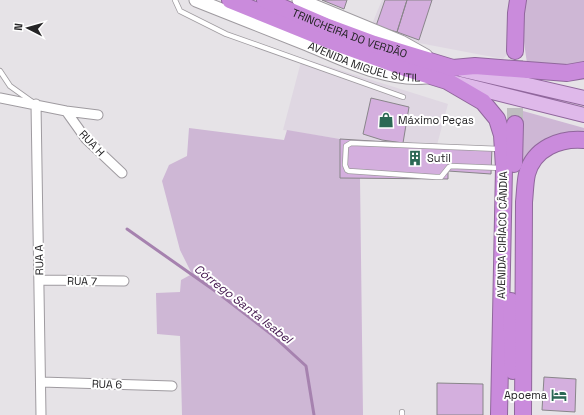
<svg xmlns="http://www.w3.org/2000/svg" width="584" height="415" font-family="'Space Grotesk',sans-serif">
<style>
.built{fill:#dfd7e2}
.green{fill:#ceb7d5}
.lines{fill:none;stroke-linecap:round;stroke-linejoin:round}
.stream{stroke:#a682af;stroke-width:3}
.building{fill:#d4afde;stroke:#89858a}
.highway-tunnel{stroke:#bfbdc0;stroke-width:16;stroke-dasharray:16 8;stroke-linecap:butt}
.lane-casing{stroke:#9f9ba0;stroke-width:6}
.street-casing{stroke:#9f9ba0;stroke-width:11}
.secondary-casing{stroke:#9f9ba0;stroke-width:15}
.primary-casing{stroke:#90679c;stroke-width:16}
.highway-casing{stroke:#90679c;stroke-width:18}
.lane{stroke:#fff;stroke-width:4.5}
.street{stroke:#fff;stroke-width:9}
.secondary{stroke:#fff;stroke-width:13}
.primary{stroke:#dfb9ea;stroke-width:14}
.highway{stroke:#ca8bdc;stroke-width:16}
.labels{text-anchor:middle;stroke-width:4;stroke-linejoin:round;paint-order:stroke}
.street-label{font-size:11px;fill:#252426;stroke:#fff}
.poi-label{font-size:11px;fill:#252426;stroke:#fff;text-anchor:start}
.water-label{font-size:12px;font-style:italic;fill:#41144c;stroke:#fff}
</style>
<rect width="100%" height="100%" fill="#e6e3e7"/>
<path class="built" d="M 382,0 L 511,0 L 507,55 L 503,59 L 419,43 L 372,24 Z
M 302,58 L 448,104 L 437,145 L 340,139 L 283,130 Z"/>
<path class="green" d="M 526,0 L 584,0 L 584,63 L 574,65 L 527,63 C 524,42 520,21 526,0 Z
M 523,111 L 584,128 L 584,134 L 568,134 L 520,175 Z
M 189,128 L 284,140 L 287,130 L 340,139 L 340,178 L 360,178 L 363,415 L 182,415 L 180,336 L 157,334 L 156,293 L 180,292 L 181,280 L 192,274 L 180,250 L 162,181 L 169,165 L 187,156 Z"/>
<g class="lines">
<path class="stream" d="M 127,229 L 218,293 L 271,334 L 306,366 L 314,415"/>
</g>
<path class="building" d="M 322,0 L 347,0 L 344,9 Z
M 385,0 L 407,0 L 397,32 L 376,26 Z
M 407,0 L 432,0 L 419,40 L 397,32 Z
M 371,98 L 409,107 L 403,143 L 382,140 L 363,134 Z
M 340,139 L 437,145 L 492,147 L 491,174 L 448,171 L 448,179 L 340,178 Z
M 544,377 L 576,379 L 575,412 L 542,410 Z
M 437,383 L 483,384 L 483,415 L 437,415 Z"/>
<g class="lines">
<path class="highway-tunnel" d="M 515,124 L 515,51"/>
<defs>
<path id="lane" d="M 175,0 L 180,11 L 226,34 L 403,97
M 0,71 L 10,86 L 31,101
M 500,149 L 351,143 L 346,146 L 345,165 L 347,170 L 349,171 L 436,177 L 441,177 L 449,167 L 451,166 L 501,168
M 402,415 L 402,412"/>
<path id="street" d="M 0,98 L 66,111 L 98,115
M 36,104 L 41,415
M 66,111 L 86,139 L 122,173
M 39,280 L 124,281
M 41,382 L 172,386"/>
<g id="secondary">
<path id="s1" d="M 196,0 C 233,15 270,29 307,44 C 344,59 385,81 426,77"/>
<path d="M 299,0 L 401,42 L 426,56"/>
</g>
<path id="primary" d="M 463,70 L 584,98
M 456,83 L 584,115"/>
<g id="highway">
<path d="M 230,0 L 331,41 L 405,68 L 447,81 L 483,102 L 497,119 L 502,135 L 504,168 L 499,415"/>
<path id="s2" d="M 265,0 L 328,27 L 374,44 L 453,68 L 475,66 L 567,73 L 584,70"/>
<path d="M 515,51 L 516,13 L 518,0"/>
<path d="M 514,164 L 515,124"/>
<path d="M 511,301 L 513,371"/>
<path d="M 523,415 L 524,202 C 525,193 525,183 527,174 C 534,148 560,138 584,140"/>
</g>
</defs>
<use href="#lane" class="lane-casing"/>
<use href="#street" class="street-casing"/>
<use href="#secondary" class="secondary-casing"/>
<use href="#primary" class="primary-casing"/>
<use href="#highway" class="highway-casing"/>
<use href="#lane" class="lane"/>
<use href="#street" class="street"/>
<use href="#secondary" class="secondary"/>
<use href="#primary" class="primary"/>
<use href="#highway" class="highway"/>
</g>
<defs>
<symbol id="shop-bare" viewBox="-9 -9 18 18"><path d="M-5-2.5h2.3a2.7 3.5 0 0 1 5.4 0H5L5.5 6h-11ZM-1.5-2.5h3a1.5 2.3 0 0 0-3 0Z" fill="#2b6854" stroke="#fff" stroke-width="2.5" paint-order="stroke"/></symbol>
<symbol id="building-bare" viewBox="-9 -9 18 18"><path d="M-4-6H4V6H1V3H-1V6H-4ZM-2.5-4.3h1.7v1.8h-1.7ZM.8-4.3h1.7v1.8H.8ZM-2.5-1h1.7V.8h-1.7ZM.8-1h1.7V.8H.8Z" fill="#2b6854" stroke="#fff" stroke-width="2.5" paint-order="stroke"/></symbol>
<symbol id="hotel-bare" viewBox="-9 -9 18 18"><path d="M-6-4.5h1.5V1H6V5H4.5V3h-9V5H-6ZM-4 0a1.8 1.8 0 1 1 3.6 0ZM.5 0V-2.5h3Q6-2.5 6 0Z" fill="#2b6854" stroke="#fff" stroke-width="2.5" paint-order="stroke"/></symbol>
</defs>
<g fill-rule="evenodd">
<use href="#shop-bare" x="375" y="109" width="22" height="22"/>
<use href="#building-bare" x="404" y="147" width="22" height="22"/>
<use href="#hotel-bare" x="548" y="384" width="22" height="22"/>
</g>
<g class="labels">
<g class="street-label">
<text dy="4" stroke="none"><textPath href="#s2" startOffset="91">TRINCHEIRA DO VERDÃO</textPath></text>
<text dy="4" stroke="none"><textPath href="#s1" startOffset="180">AVENIDA MIGUEL SUTIL</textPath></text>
<text transform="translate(92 143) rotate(47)" y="4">RUA H</text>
<text transform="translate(502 235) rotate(-89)" y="4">AVENIDA CIRÍACO CÂNDIA</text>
<text transform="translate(39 260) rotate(-91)" y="4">RUA A</text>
<text transform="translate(82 281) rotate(1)" y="4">RUA 7</text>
<text transform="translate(107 384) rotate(2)" y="4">RUA 6</text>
</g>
<g class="poi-label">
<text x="398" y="124">Máximo Peças</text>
<text x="427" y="162">Sutil</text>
<text x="547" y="399" text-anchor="end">Apoema</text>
</g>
<g class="water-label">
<text transform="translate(243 304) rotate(38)" y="4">Córrego Santa Isabel</text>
</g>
</g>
<g transform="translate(28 28) rotate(276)" stroke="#ffffff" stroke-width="3" paint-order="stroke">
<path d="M0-3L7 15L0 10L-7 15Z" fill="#252426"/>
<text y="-6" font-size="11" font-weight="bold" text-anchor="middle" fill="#252426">N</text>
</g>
</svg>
